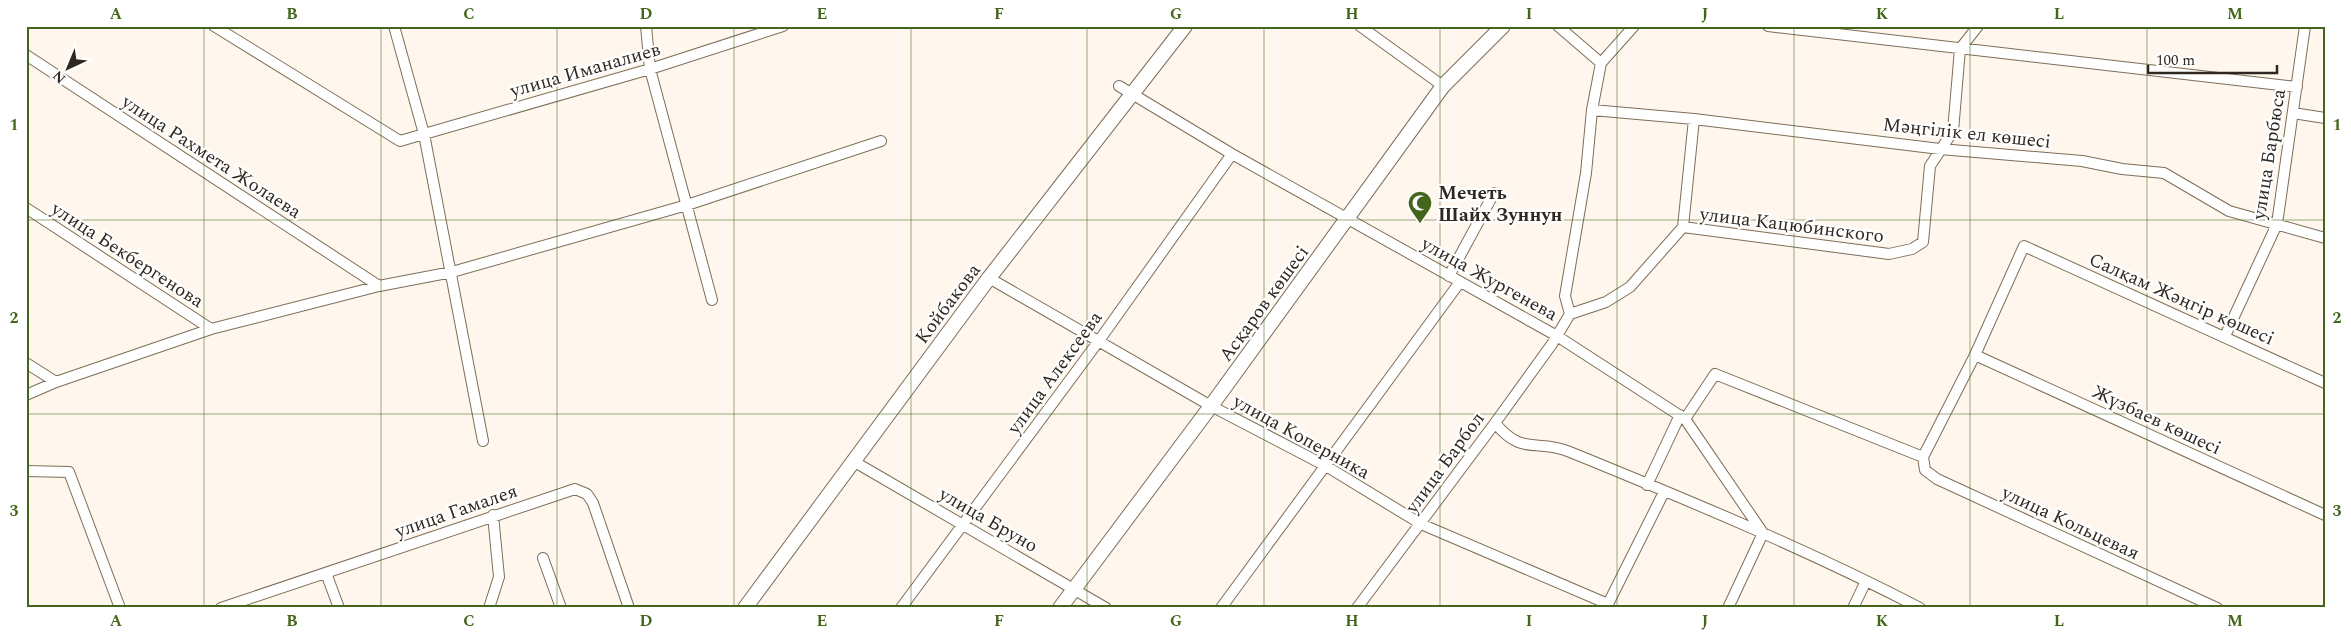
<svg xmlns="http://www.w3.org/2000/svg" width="2351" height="634" font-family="Spectral,serif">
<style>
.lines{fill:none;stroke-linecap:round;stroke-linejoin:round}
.street-casing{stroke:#7e6d57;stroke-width:12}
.secondary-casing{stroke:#7e6d57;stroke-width:16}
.street{stroke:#fff;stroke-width:10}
.secondary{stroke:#fff;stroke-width:14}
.grid{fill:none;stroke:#44661c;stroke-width:1;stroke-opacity:0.55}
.labels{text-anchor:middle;stroke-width:4.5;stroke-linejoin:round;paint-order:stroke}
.street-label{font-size:19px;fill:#2f281f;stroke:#fff}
.poi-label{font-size:19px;font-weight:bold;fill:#2f281f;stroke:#fff;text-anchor:start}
.neatline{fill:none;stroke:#44661c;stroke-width:2}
.grid-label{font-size:16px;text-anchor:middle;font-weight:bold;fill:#44661c}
</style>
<rect width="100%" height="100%" fill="#fff7ed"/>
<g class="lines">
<defs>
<path id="street" d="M 214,26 L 400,141 L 650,69 L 783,26
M 394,26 L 424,134 L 483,441
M 646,26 L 650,69 L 712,300
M 1360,26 L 1443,86
M 1768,26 L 2297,87
M 26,55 L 379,286
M 1601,63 L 1634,26
M 1119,86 L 1232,154 L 1557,336 L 1685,419 L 1763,533 L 1728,608
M 1592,110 L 1694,119 L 1940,149 L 2082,161 L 2122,169 L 2164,173 L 2229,211 L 2325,238
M 2293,113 L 2325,118
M 26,208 L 211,329
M 1683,227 L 1889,254 L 1912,249 L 1923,242 L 1930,166 L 1953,131 L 1960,49 L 1978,26
M 1449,276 L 1494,193
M 989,278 L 1211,406 L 1326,466 L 1421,524 L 1608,604
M 1570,314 L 1606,302 L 1630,287 L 1683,227 L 1694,119
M 2225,336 L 2277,224 L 2305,26
M 1975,355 L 2325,515
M 26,363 L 56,382 L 211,329 L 379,286 L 452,272 L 687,205 L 881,141
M 26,395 L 56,382
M 1685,419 L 1715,374 L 1923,457 L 1975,355 L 2024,246 L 2325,383
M 1495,423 C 1523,457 1537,438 1570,452 C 1688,500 1806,549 1920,608
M 1923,457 L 1925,470 L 1937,479 L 2217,608
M 853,461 L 1106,608
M 26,471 L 69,472 L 120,608
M 1647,485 L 1680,415
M 543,558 L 561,608
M 326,573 L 339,608
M 221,608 L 575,489 L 587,494 L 593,503 L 629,608
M 489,608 L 499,577 L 493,515
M 901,608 L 1098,342 L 1232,154
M 1221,608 L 1460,282
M 1357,608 L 1495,423 L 1552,344 L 1570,314 L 1565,296 L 1586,173 L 1592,110 L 1601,63 L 1558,26
M 1606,608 L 1664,492
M 1853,608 L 1866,581"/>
<path id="secondary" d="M 745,608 L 989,278 L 1185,26
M 1060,608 L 1211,406 L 1443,86 L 1503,26"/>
</defs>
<use href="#street" class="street-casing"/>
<use href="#secondary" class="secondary-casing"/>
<use href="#street" class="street"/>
<use href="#secondary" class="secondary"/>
</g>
<path class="grid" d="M 204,26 L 204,608M 381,26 L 381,608M 557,26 L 557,608M 734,26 L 734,608M 911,26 L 911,608M 1087,26 L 1087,608M 1264,26 L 1264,608M 1440,26 L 1440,608M 1617,26 L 1617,608M 1794,26 L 1794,608M 1970,26 L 1970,608M 2147,26 L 2147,608M 26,220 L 2325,220M 26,414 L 2325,414"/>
<defs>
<symbol id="mosque-pin" viewBox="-11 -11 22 30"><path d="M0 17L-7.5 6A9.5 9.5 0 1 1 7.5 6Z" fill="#44661c" stroke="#fff"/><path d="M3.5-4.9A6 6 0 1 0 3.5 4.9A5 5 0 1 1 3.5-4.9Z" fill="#fff"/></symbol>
</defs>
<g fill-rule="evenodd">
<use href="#mosque-pin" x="1406" y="189" width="28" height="38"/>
</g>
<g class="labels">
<g class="street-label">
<text transform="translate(585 69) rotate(-16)" y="7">улица Иманалиев</text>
<text transform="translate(1967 132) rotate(6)" y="7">Мәңгілік ел көшесі</text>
<text transform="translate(2268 154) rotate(-81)" y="7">улица Барбюса</text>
<text transform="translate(212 156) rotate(33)" y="7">улица Рахмета Жолаева</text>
<text transform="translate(1792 224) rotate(7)" y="7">улица Кацюбинского</text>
<text transform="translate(128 254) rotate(33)" y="7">улица Бекбергенова</text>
<text transform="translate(1490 278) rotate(29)" y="7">улица Жургенева</text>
<text transform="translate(2182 298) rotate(24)" y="7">Салқам Жәңгір көшесі</text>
<text transform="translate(947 303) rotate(-53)" y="7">Койбакова</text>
<text transform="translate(1263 303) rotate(-54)" y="7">Асқаров көшесі</text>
<text transform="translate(1054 372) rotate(-54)" y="7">улица Алексеева</text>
<text transform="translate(2157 419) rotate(25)" y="7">Жүзбаев көшесі</text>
<text transform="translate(1302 436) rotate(29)" y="7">улица Коперника</text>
<text transform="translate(1444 462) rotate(-54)" y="7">улица Барбол</text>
<text transform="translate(456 510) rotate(-19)" y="7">улица Гамалея</text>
<text transform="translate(989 519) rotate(30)" y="7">улица Бруно</text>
<text transform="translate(2071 522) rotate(25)" y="7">улица Кольцевая</text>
</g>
<g class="poi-label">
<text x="1438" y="199">Мечеть<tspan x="1438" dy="22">Шайх Зуннун</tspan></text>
</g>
</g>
<rect width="2351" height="634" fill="none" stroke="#ffffff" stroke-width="55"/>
<g transform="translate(68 68) rotate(224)" stroke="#ffffff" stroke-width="4" paint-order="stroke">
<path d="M0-4L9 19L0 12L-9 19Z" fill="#2f281f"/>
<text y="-8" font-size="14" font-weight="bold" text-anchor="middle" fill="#2f281f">N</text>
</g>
<path d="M2148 65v8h129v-8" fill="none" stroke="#2f281f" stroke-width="2.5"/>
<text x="2156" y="65" font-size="15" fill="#2f281f" stroke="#ffffff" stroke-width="4" paint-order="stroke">100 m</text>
<rect x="28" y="28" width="2296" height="578" class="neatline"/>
<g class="grid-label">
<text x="116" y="19">A</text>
<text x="292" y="19">B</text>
<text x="469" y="19">C</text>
<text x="646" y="19">D</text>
<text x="822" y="19">E</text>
<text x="999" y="19">F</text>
<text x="1176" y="19">G</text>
<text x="1352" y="19">H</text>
<text x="1529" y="19">I</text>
<text x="1705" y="19">J</text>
<text x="1882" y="19">K</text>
<text x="2059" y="19">L</text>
<text x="2235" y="19">M</text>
<text x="14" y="130">1</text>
<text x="2337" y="130">1</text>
<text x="14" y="323">2</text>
<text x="2337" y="323">2</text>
<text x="14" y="516">3</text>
<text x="2337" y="516">3</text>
<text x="116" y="626">A</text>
<text x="292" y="626">B</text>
<text x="469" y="626">C</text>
<text x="646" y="626">D</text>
<text x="822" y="626">E</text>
<text x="999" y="626">F</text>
<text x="1176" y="626">G</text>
<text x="1352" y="626">H</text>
<text x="1529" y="626">I</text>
<text x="1705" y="626">J</text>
<text x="1882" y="626">K</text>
<text x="2059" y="626">L</text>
<text x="2235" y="626">M</text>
</g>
</svg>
